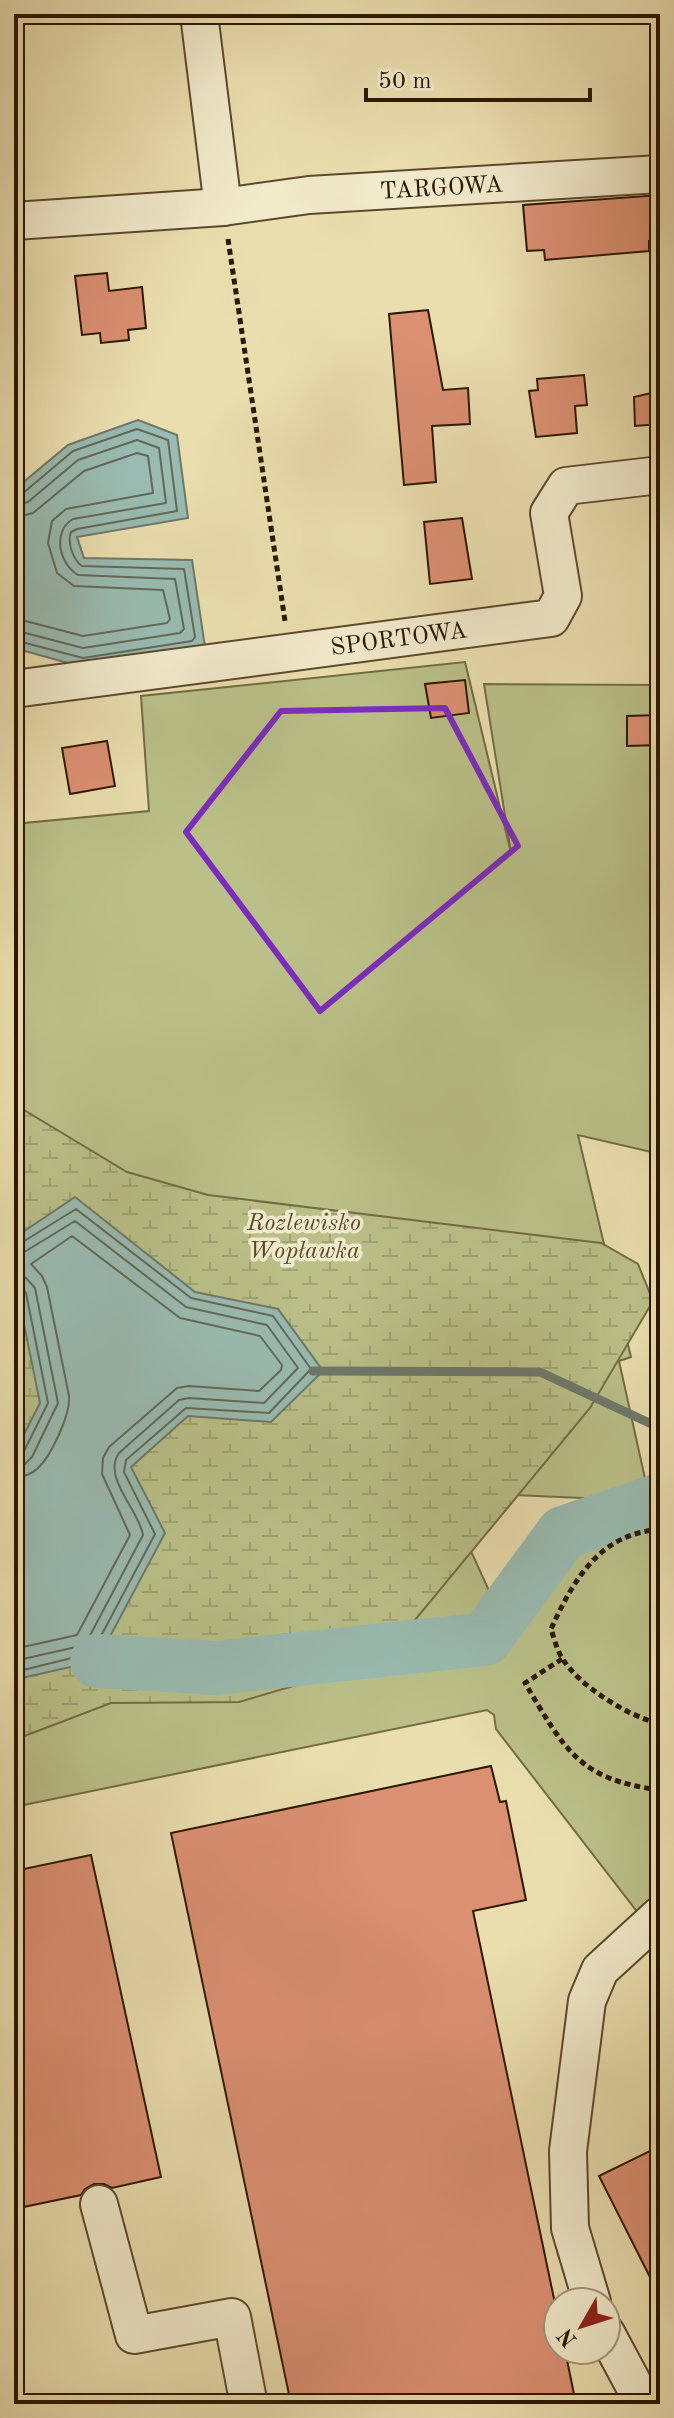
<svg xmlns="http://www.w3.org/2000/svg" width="674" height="2418" font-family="'Old Standard TT',serif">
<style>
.green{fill:#bac088;stroke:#736c44;stroke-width:2}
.wetland{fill:url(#wetland-marsh);stroke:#736c44;stroke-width:2}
.water{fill:#99bbb1;stroke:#6d796a;stroke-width:2}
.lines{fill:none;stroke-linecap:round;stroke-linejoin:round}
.shore{stroke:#626958;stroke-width:2}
.stream{stroke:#6d796a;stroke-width:9}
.river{stroke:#99bbb1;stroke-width:54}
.building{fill:#db9072;stroke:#2c1700;stroke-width:2}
.minor-casing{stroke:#5c492c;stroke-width:40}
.path{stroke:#2c1700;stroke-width:5;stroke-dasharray:6 4;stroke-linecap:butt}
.minor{stroke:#f1eacb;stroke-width:36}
.marked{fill:none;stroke:#7b2cbf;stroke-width:6;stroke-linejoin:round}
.labels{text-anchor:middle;stroke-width:7;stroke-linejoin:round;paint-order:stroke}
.street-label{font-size:24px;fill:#2c1700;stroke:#f1eacb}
.park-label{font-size:24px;font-style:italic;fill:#574a29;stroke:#f1eacb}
</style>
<defs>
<pattern id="wetland-marsh" width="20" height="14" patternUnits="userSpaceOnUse" patternTransform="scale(2)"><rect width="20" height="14" fill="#bac088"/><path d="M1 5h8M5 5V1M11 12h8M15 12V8" fill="none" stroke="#a0a474"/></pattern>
</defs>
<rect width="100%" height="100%" fill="#eadeaf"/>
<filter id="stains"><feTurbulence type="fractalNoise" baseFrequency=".0025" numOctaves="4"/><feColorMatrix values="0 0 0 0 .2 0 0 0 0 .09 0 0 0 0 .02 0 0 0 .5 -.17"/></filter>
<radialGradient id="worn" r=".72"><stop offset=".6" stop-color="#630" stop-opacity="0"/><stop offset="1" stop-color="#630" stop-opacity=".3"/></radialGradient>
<path class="green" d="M 465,662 L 511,853 L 484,684 L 660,685 L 660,1154 L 578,1135 L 631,1357 L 619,1361 L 650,1501 L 444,1492 L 501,1617 L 563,1533 L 660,1500 L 660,1919 L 649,1927 L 496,1729 L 494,1715 L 487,1710 L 14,1807 L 14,824 L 149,811 L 141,696 Z"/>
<path class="wetland" d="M 14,1104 L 127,1172 L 208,1195 L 601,1243 L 638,1264 L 653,1301 L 590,1408 L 415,1620 L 354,1668 L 239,1702 L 111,1703 L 14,1740 Z"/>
<path class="water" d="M 138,420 L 177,435 L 188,518 L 77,537 L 84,558 L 192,560 L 205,647 L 82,667 L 14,648 L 14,490 L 68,445 Z
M 75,1197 L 195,1292 L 278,1309 L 323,1371 L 271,1422 L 188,1416 L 131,1467 L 165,1533 L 97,1661 L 22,1678 L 14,1676 L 14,1454 L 40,1403 L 14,1275 L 14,1238 Z"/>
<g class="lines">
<path class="shore" d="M 14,496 L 22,494 L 73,451 L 137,429 L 168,440 L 177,511 L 77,529 L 71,532 C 67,542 73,560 82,566 L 184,569 L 195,637 L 192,641 L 83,658 L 14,640
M 14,506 L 28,502 L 78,460 L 137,440 L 159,448 L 166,503 L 73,519 C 52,531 59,564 78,575 L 175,579 L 184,629 L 180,633 L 83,648 L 14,630
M 14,518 L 33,513 L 84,471 L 137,453 L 148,456 L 153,493 L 66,509 L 52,521 L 48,543 L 57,573 L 74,586 L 163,590 L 170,619 L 167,623 L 83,636 L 14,618
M 14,1244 L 21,1243 L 76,1209 L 191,1298 L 273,1316 L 311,1369 L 269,1413 L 186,1408 L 126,1460 L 124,1472 L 155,1534 L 92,1653 L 23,1670 L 14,1669
M 14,1254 L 26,1251 L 75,1221 L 186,1307 L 267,1325 L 298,1368 L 264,1403 L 189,1398 L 179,1400 L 119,1453 C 102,1478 139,1510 143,1535 L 85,1645 L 23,1659 L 14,1659
M 14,1275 L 26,1278 L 35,1288 L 58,1403 L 32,1457 L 25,1464 L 14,1465
M 14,1285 L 21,1286 L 26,1293 L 48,1403 L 24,1451 L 14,1455
M 14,1477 C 23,1477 31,1475 38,1468 C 51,1456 71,1414 69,1396 L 47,1287 L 42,1276 L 31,1264 L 72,1236 L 180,1318 L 260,1336 L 282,1365 L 281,1370 L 259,1391 L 189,1386 L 177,1388 L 109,1447 L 103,1458 L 102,1474 L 130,1535 L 77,1635 L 23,1647 L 14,1647"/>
<path class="stream" d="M 313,1371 L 540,1372 L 660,1428"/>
<path class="river" d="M 97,1661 L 216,1668 L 485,1639 L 563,1533 L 660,1500"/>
</g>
<path class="building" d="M 660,195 L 660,241 L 649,241 L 649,251 L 545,260 L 544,250 L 527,251 L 523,205 Z
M 107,273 L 109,291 L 142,287 L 146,328 L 128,330 L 129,340 L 101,343 L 100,333 L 82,335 L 75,276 Z
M 428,310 L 443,390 L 468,388 L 470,424 L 432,426 L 436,482 L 404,485 L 389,314 Z
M 584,375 L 587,405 L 575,406 L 577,433 L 536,437 L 529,391 L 538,390 L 537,379 Z
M 660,391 L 660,424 L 635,426 L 634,397 Z
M 462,518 L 472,579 L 430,584 L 424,522 Z
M 465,680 L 469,713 L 431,718 L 425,684 Z
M 660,715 L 660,745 L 627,746 L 627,716 Z
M 107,741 L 115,786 L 70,794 L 62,748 Z
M 491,1766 L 500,1802 L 506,1801 L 526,1900 L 473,1911 L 558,2318 L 558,2350 L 565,2350 L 576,2404 L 291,2404 L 171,1833 Z
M 91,1855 L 161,2177 L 112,2188 L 104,2184 L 94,2184 L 85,2189 L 81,2195 L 14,2209 L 14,1871 Z
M 660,2146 L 660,2297 L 599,2176 Z"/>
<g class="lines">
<defs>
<g id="minor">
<path id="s1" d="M 199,14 L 223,207 L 309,195 L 660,174"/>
<path d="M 14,221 L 223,207"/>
<path id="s2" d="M 14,689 L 551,618 L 563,596 L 549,513 L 566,486 L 660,475"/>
<path d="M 99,2204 L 134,2335 L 232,2317 L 248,2400"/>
<path d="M 592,2302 L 570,2228 L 568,2151 L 587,2001 L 600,1970 L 660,1915"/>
<path d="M 606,2333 L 644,2404"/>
</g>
</defs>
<use href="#minor" class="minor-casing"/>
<path class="path" d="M 228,239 L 285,621
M 660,1528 C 648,1531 635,1533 624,1538 C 587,1555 567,1594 551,1629 C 554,1638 557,1650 562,1658 C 580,1687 628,1716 660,1724
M 562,1659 L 525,1683 C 564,1748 578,1780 660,1790"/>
<use href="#minor" class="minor"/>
</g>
<path class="marked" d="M 445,708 L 518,846 L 320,1011 L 186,832 L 281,711 Z"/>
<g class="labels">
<g class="street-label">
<text dy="8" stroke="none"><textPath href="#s1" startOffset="414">TARGOWA</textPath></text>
<text dy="8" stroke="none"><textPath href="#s2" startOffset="388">SPORTOWA</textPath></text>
</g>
<g class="park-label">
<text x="304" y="1230">Rozlewisko<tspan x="304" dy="28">Wopławka</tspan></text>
</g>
</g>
<rect width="674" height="2418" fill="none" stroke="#eadeaf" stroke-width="48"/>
<rect x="16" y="16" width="642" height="2386" fill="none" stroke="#2c1700" stroke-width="4"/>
<rect x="24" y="24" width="626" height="2370" fill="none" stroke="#2c1700" stroke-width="2"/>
<g transform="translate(582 2326) rotate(231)"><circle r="38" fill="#f1eacb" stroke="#a2967a" stroke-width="2"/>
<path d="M0-6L14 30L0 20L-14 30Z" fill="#8f2418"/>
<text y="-12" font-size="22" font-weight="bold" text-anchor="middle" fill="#2c1700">N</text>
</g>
<path d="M366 88v12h224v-12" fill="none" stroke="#2c1700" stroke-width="4"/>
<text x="378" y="88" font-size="24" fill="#2c1700" stroke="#f1eacb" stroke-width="6" paint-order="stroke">50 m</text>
<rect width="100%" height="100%" filter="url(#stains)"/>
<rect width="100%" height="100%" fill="url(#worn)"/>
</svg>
